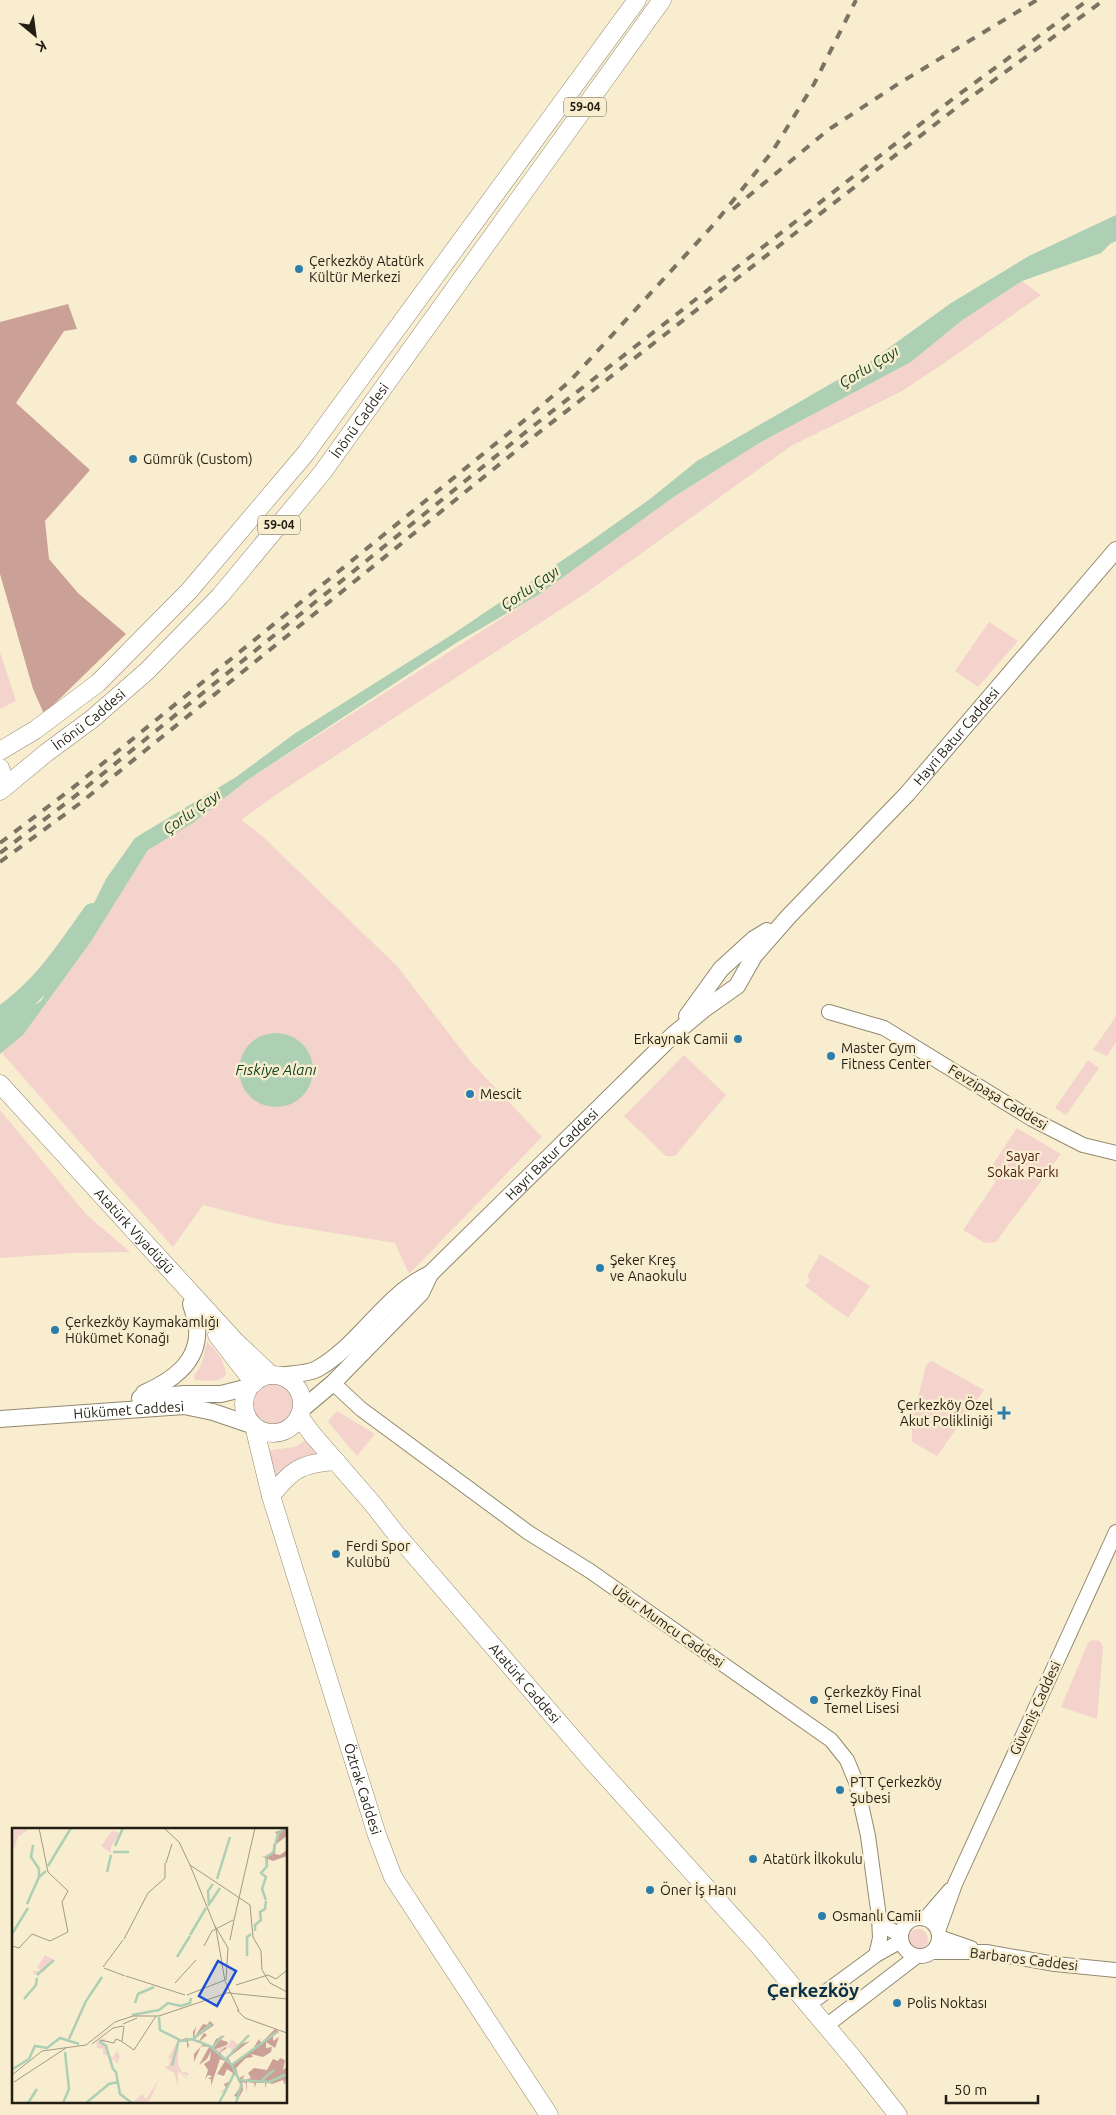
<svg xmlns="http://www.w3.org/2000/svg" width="1116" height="2115" font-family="Ubuntu,sans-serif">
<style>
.green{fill:#f4d3cd}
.forest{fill:#cba097}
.water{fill:#adcfb3}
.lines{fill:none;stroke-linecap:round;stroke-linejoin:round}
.river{stroke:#adcfb3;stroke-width:22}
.tertiary-casing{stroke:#93896e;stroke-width:16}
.secondary-casing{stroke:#93896e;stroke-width:18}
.primary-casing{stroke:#93896e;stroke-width:19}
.tertiary{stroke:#fff;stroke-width:14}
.secondary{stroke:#fff;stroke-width:16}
.primary{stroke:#fff;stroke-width:18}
.rail{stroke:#7b7462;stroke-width:4;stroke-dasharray:9 9;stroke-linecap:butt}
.poi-dot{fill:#2b7dae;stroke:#f8edcf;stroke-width:2}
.labels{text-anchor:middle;stroke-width:5;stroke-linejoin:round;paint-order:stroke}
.shield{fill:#f8edcf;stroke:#625c4b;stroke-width:1}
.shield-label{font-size:12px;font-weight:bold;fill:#221e13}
.poi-label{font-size:14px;fill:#221e13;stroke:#f8edcf;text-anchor:start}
.street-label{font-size:14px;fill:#221e13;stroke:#f8edcf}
.park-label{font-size:14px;fill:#4d1810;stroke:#f8edcf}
.water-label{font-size:15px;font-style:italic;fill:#0e441f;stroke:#f8edcf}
.district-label{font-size:19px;font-weight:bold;fill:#083148;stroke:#f8edcf}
.inset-river{fill:none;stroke:#adcfb3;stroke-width:2.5}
.inset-road{fill:none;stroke:#a29a84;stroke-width:1}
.view{fill:#1d4ed8;fill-opacity:0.15;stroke:#1d4ed8;stroke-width:2.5}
.inset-edge{fill:none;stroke:#221e13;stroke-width:2.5}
</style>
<rect width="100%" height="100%" fill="#f8edcf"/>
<path class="green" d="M 1022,281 L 1041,295 L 943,364 L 902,391 L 791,446 L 586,593 L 280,792 L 241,820 L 260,834 L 397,966 L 470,1061 L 542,1137 L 409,1274 L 395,1243 L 273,1223 L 203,1205 L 173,1247 L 111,1178 L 2,1053 L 23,1035 L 90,943 L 148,850 L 193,823 L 246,781 L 540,594 L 675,496 L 761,442 L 911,362 L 961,321 Z
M 989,622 L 1018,641 L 978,687 L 955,671 Z
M 0,652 L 16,701 L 0,709 Z
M 1116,1016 L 1116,1042 L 1107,1056 L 1093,1050 Z
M 684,1055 L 726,1095 L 675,1156 L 666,1156 L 624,1116 Z
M 1088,1060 L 1099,1068 L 1066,1115 L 1055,1108 Z
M 0,1110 L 86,1214 L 130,1252 L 73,1253 L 0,1258 Z
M 1017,1128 L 1061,1154 L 996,1242 L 985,1243 L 963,1230 L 996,1181 L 986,1175 Z
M 820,1254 L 870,1286 L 848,1318 L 805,1286 L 810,1280 L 807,1277 Z
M 207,1342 C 217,1351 224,1360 226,1374 C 220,1384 205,1380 195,1380 L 194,1376 L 201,1365 Z
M 932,1361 L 984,1390 L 937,1456 L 912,1442 L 912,1422 L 926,1365 Z
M251 1404a22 22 0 1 1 44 0a22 22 0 1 1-44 0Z
M 337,1411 L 375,1434 L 357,1456 L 328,1422 L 331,1417 Z
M 307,1439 L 327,1458 L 273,1487 L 264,1451 L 295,1447 Z
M 1092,1640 L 1100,1641 L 1103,1647 L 1097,1719 L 1061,1707 L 1088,1643 Z
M908 1939a10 10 0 1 1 20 0a10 10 0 1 1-20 0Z"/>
<path class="forest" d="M 68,304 L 77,329 L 64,331 L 16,403 L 90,470 L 45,521 L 49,559 L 78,593 L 126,634 L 44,714 L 33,689 L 0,574 L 0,322 Z"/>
<path class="water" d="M 1116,215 L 1116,241 L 1110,244 L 1101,253 L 1022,281 L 961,321 L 911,362 L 761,442 L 675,496 L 540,594 L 456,643 L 246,781 L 193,823 L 148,850 L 90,943 L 23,1035 L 0,1054 L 0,1025 L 41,1001 L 79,933 L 106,879 L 135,838 L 236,777 L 294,734 L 453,634 L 588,543 L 650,499 L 697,461 L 872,360 L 951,303 L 1029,256 Z
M239 1070a37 37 0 1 1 74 0a37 37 0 1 1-74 0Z"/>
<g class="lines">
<path class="river" d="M 0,1018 C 40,992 66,953 93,914"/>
<defs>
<path id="tertiary" d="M 829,1012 L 884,1028 L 1032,1119 L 1083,1145 L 1116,1153
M 333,1383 L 361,1409 L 529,1533 L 590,1571 L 831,1740 L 847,1760 L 856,1782 L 868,1836 L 879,1917 L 889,1929 L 901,1935
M901 1937a19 19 0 1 1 38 0a19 19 0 1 1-38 0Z
M 925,1919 L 950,1890
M 938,1931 L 955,1884 L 1116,1532
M 939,1937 L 971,1948
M 932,1952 L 986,1952 L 1055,1964 L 1116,1970
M 876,1955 L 880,1938 L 879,1917
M 808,2005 L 876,1955 L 901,1941
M 826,2026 L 917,1956"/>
<g id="secondary">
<path d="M 687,1016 L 721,969 L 754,939 L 767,931"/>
<path id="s1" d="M 279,1376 C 290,1374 308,1374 317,1369 C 360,1345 385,1294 430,1274 L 673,1035 L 703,1010 L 737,986 L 754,956 L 789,916 L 907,794 L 1116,550"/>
<path d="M 144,1393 C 172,1381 200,1362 197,1327 C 196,1319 193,1311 191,1304"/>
<path d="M 140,1398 L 184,1394 L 221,1394 L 249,1387"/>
<path d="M 301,1410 L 333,1383 L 421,1293 L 430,1274"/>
<path id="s2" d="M 0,1419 L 184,1406 L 213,1412 L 254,1426"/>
</g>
<g id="primary">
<path d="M 0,751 L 35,730 L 98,683 L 189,591 L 306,453 L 637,0"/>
<path d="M 0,768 L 4,779 L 0,790"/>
<path id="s3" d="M 0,791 L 46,753 L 92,719 L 147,671 L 220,596 L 322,473 L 662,0"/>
<path id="s4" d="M 0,1084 L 235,1341 L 271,1375"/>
<path d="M 217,1335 L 254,1383"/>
<circle cx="273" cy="1404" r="29"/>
<path id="s5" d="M 299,1416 L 312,1434 L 372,1503 L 397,1535 L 593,1762 L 758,1945 L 853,2058 L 898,2115"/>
<path id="s6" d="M 254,1426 L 271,1496 L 377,1835 L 393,1877 L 549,2115"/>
<path d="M 271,1496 C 292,1469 302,1463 336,1461"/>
</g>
</defs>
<use href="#tertiary" class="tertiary-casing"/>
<use href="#secondary" class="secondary-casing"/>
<use href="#primary" class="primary-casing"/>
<use href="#tertiary" class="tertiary"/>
<use href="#secondary" class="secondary"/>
<use href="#primary" class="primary"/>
<path class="rail" d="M 733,209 L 828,130 L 898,84 L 1037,0
M 0,843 L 70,790 L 526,419 L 570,381 L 715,223 L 772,152 L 814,84 L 856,0
M 0,853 L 74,797 L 532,427 L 954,98 L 1088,0
M 0,862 L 79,804 L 537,434 L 960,105 L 1104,0"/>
</g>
<g class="poi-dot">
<circle cx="299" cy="269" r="5"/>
<circle cx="133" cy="459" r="5"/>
<circle cx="738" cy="1039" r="5"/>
<circle cx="831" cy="1056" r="5"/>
<circle cx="470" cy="1094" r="5"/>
<circle cx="600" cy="1268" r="5"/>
<circle cx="55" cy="1330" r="5"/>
<path d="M1001.5 1405.5h5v5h5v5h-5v5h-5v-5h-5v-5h5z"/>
<circle cx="336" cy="1554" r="5"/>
<circle cx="814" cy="1700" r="5"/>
<circle cx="840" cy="1790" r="5"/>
<circle cx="753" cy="1859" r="5"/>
<circle cx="650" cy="1890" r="5"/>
<circle cx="822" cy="1916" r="5"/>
<circle cx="897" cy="2003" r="5"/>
</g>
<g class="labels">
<g class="shield">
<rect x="564" y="97.5" width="42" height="19" rx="4"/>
<rect x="258" y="515.5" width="42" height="19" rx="4"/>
</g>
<g class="shield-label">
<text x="585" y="111">59-04</text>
<text x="279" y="529">59-04</text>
</g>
<g class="poi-label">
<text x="309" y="266">Çerkezköy Atatürk<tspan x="309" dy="16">Kültür Merkezi</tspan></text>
<text x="143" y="464">Gümrük (Custom)</text>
<text x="728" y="1044" text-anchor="end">Erkaynak Camii</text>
<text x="841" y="1053">Master Gym<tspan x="841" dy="16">Fitness Center</tspan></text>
<text x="480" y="1099">Mescit</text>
<text x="610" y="1265">Şeker Kreş<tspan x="610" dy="16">ve Anaokulu</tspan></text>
<text x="65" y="1327">Çerkezköy Kaymakamlığı<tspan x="65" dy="16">Hükümet Konağı</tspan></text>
<text x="993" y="1410" text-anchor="end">Çerkezköy Özel<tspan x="993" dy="16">Akut Polikliniği</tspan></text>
<text x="346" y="1551">Ferdi Spor<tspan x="346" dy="16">Kulübü</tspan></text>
<text x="824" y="1697">Çerkezköy Final<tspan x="824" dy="16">Temel Lisesi</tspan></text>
<text x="850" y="1787">PTT Çerkezköy<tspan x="850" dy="16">Şubesi</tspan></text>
<text x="763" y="1864">Atatürk İlkokulu</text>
<text x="660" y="1895">Öner İş Hanı</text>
<text x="832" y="1921">Osmanlı Camii</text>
<text x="907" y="2008">Polis Noktası</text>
</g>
<g class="street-label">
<text dy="5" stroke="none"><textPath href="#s3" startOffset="519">İnönü Caddesi</textPath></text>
<text dy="5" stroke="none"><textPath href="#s3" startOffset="114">İnönü Caddesi</textPath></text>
<text dy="5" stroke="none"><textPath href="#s1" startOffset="942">Hayri Batur Caddesi</textPath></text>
<text transform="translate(998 1097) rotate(31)" y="5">Fevzipaşa Caddesi</text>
<text dy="5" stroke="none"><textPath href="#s1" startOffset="358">Hayri Batur Caddesi</textPath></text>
<text dy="5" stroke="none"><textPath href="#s4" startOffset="199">Atatürk Viyadüğü</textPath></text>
<text dy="5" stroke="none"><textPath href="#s2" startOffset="129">Hükümet Caddesi</textPath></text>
<text transform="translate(668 1626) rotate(35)" y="5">Uğur Mumcu Caddesi</text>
<text dy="5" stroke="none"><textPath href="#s5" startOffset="350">Atatürk Caddesi</textPath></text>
<text transform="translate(1035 1708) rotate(-65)" y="5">Güveniş Caddesi</text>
<text dy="5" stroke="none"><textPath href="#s6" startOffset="379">Öztrak Caddesi</textPath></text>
<text transform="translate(1024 1959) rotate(7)" y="5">Barbaros Caddesi</text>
</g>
<g class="park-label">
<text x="1023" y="1161">Sayar<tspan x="1023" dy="16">Sokak Parkı</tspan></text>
</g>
<g class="water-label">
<text transform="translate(869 367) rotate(-31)" y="5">Çorlu Çayı</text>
<text transform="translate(530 588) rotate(-34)" y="5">Çorlu Çayı</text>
<text transform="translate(192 812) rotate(-35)" y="5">Çorlu Çayı</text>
<text x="276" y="1075">Fıskiye Alanı</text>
</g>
<g class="district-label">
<text x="813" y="1997">Çerkezköy</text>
</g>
</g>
<g transform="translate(12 1828)">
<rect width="275" height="275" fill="#f8edcf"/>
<path d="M 0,0 L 18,0 L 6,9 L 0,27 ZM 100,3 L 109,5 L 99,18 L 99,25 L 89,18 ZM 33,127 L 41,131 L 32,144 L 23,147 L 20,143 L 29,143 L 25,140 ZM 91,210 L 94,212 L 87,216 L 95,217 L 97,228 L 101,229 L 105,223 L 108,228 L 105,236 L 102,230 L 100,234 L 99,229 L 91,226 L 91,221 L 85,220 L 84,215 ZM 167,211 L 166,236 L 170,245 L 174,243 L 178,248 L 171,246 L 175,250 L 176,252 L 166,243 L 166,258 L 162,245 L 152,239 L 156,238 L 159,231 L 156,230 ZM 219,211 L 227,217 L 220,226 L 219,220 L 213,219 L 207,225 L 201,222 L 216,218 ZM 147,251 L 139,270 L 134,275 L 120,275 L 130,266 L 134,271 Z" fill="#f4d3cd"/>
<path d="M 275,0 L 275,8 L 264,16 L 263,26 L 268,27 L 275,22 L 275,28 L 261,33 L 256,31 L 255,39 L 254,30 L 249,28 L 254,29 L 262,22 L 261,17 L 267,9 L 263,4 ZM 198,193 L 202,197 L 181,212 L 187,213 L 192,205 L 195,207 L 187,214 L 200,219 L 204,211 L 213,207 L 209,212 L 216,214 L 215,217 L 201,222 L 207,225 L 213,219 L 215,220 L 209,224 L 209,229 L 214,231 L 238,207 L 229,216 L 238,213 L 216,230 L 220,236 L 241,221 L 247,211 L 249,215 L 263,201 L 267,204 L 261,208 L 261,213 L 267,209 L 263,220 L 254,214 L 254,220 L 260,219 L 259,224 L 251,229 L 239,226 L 241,229 L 234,230 L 224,240 L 227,250 L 233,247 L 230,251 L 233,252 L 239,250 L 236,245 L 242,240 L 255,242 L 261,231 L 266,233 L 268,230 L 273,232 L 271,242 L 275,239 L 273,257 L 271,252 L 260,256 L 255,254 L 253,260 L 253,255 L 244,255 L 243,260 L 242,255 L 235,254 L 234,266 L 234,255 L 230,254 L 231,262 L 224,275 L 225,269 L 222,268 L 229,258 L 223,246 L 212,268 L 206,275 L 214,261 L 206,266 L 214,260 L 212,256 L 218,253 L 221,245 L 215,241 L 212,248 L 205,246 L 213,233 L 208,231 L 199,258 L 199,251 L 196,251 L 200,248 L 196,247 L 193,252 L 196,242 L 192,236 L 198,232 L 199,223 L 195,231 L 187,237 L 197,219 L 189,218 L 182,234 L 182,226 L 191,216 L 175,211 L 176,213 L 176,214 L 177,218 L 175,220 L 175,214 L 169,212 L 174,210 L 181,211 L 181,204 L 184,198 L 182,210 L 191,196 L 195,197 Z" fill="#cba097"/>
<path class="inset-river" d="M 21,17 L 19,29 L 27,41 L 27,51M 103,18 L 111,0M 101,24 L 117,24M 36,38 L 59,0M 95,44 L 99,27M 205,51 L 218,9M 254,72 L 250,61 L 254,49 L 249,45 L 255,38 L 254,29 L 261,25 L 266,6 L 272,0M 198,75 L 208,60M 15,76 L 27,49 L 34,43M 197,78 L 196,63 L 201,56M 243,103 L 243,97 L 249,92 L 248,84 L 253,81 L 254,73M 0,106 L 16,80M 178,107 L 194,80M 235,128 L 235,109 L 239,106M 165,129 L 178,108M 25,147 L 42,132M 12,171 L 24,157 L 25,150M 123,175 L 126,166 L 142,159M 120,187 L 147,182 L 156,175 L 169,178 L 178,175 L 179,170M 147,189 L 148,202 L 170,213 L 180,211 L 198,218 L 220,237 L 227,252 L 257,254 L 275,246M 57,211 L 74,173 L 90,149M 181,211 L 199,196M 87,213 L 94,218 L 101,241 L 104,244 L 108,266 L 120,275M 200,221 L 210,208M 214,231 L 237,207M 221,236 L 265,204M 160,238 L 167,211M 1,241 L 17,231 L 23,218 L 35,220 L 48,210 L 67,216M 250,252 L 262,242M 16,275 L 25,261M 51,275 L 57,261 L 53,224M 74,275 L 97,256 L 106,254M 207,275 L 222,246M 224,275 L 230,254"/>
<path class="inset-road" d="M 27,0 L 36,44 L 56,63 L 50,74 L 56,104M 152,0 L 167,14 L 178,37 L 238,77 L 241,109 L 249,123 L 250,142 L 258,155 L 275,164M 154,35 L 160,16M 178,37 L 204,101 L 213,153 L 227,183M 222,92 L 243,0M 203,98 L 216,120 L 214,152M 112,111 L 136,65 L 153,50 L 153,35M 218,112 L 222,92M 0,118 L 7,120 L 20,106 L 38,113 L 56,104M 192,118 L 200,103 L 221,92M 91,139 L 111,112M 92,140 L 113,148M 256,147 L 264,151 L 275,142M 114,148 L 173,167M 163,155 L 184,132M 224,157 L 256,147M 217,165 L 275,171M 175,167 L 213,152M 225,182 L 233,190 L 275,205M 111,196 L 125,190M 88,212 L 102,215 L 104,211 L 109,213 L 122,222 L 144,188M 110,213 L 112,198M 80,216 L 101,200 L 111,198M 0,247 L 30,223 L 74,217 L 103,194 L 121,188 L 147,188 L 218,164M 2,254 L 54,220"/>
<path class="view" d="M 206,133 L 224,143 L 205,178 L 187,168 Z"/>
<rect width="275" height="275" class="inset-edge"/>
</g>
<g transform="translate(35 35) rotate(151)" stroke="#f8edcf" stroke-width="4" paint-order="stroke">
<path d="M0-4L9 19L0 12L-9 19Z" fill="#221e13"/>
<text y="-8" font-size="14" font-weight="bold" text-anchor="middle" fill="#221e13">K</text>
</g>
<path d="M946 2095v8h92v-8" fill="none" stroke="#221e13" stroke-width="2.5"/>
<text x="954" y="2095" font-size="15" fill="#221e13" stroke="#f8edcf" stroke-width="4" paint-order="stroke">50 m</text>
</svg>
